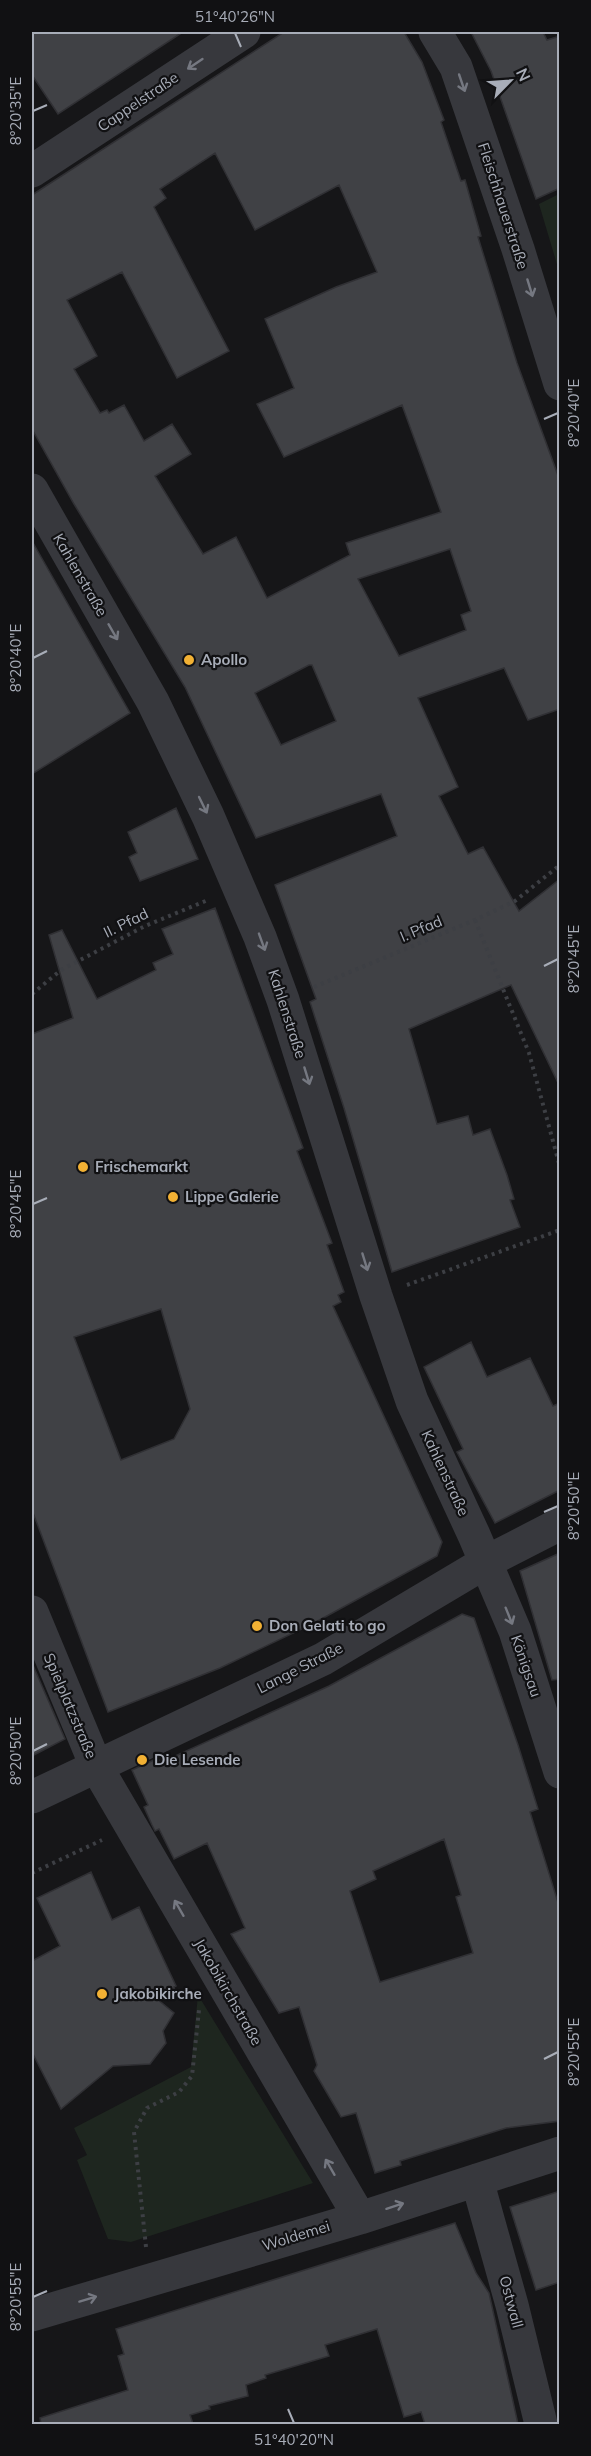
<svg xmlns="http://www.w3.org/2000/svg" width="591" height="2456" font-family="Mulish,sans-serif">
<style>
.green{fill:#1e261f}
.building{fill:#404145;stroke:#303034;stroke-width:1.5;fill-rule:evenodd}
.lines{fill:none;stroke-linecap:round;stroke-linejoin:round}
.path{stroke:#3d3f44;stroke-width:4;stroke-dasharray:3 4.5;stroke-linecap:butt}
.minor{stroke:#37383d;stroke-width:33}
.oneway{stroke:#757881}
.ticks{fill:none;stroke:#a8adb8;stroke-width:2}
.poi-dot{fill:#f2b134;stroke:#111113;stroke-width:2}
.labels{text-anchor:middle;stroke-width:4.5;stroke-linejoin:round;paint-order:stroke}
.street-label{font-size:15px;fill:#a8adb8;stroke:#111113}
.poi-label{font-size:15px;font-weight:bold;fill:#a8adb8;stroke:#111113;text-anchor:start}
.neatline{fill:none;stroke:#a8adb8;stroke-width:2}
.ticks-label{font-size:15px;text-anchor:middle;fill:#a8adb8}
</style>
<rect width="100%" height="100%" fill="#161618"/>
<path class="green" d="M 559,194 L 559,271 L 539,204 Z
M 198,1995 L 313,2183 L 131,2242 L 108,2239 L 77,2160 L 87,2155 L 74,2128 L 191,2067 Z"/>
<path class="building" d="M 32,32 L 183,32 L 58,114 L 32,75 Z
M 284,32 L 404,32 L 422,62 L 444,120 L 441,122 L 461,181 L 465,180 L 481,236 L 478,237 L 517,363 L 560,481 L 560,709 L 528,720 L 504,668 L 418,698 L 458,787 L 439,796 L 468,854 L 483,847 L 519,911 L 560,879 L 560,1087 L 511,985 L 409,1029 L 437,1124 L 468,1116 L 473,1135 L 490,1129 L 507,1175 L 514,1199 L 510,1200 L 520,1227 L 392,1272 L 344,1108 L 310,1002 L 316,999 L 275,885 L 397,836 L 381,794 L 256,838 L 185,687 L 74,504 L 32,429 L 32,195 ZM 215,153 L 255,230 L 339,185 L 377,272 L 336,287 L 265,319 L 294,388 L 257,404 L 284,457 L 402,405 L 441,512 L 346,543 L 350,555 L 267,598 L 236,537 L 203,554 L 155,476 L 191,454 L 172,424 L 144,441 L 124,405 L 109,413 L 107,410 L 100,413 L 74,369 L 97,356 L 67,300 L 122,272 L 177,378 L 229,351 L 154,207 L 166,198 L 160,189 ZM 450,549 L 471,611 L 461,615 L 466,630 L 399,656 L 358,579 ZM 309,665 L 312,665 L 336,721 L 281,745 L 255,693 Z
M 471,32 L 543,32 L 547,40 L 560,36 L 560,188 L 536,199 L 491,71 Z
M 32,541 L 130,713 L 32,774 Z
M 176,808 L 198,859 L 140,881 L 129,857 L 137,853 L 128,832 Z
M 215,908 L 303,1148 L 297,1151 L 332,1243 L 327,1245 L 344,1292 L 338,1295 L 341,1302 L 333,1306 L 442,1542 L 437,1556 L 314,1623 L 220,1668 L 108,1712 L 32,1510 L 32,1034 L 73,1018 L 49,935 L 62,930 L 97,999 L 156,970 L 153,963 L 173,954 L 162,929 ZM 161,1309 L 190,1409 L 174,1439 L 121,1460 L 74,1337 Z
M 471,1342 L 487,1377 L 530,1358 L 553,1406 L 560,1403 L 560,1490 L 495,1523 L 457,1452 L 463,1449 L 424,1367 Z
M 560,1553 L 560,1679 L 552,1680 L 520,1571 Z
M 462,1614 L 474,1618 L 518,1745 L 538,1809 L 530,1812 L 560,1909 L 560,2121 L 506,2128 L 400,2161 L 401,2165 L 375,2173 L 356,2113 L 341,2117 L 314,2071 L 317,2065 L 299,2007 L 279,2013 L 231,1934 L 245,1928 L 207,1843 L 174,1859 L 159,1829 L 155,1831 L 152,1825 L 144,1807 L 148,1805 L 132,1770 L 158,1758 L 160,1763 L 329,1686 ZM 444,1839 L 461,1895 L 456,1897 L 473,1953 L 380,1982 L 350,1891 L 376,1879 L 373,1871 Z
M 32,1663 L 65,1739 L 32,1756 Z
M 91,1872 L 112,1920 L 139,1907 L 176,1986 L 174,1987 L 175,1991 L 157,1999 L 174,2013 L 163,2031 L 166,2043 L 150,2064 L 113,2066 L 61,2109 L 32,2052 L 32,1961 L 60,1946 L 37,1898 Z
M 560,2191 L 560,2282 L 536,2290 L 510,2207 Z
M 455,2223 L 476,2273 L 489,2293 L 518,2424 L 425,2424 L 421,2412 L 404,2417 L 377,2329 L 325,2345 L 329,2356 L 265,2375 L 266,2378 L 246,2385 L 248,2396 L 209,2406 L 210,2409 L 190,2415 L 193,2424 L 41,2424 L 40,2418 L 128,2390 L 118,2356 L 124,2354 L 116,2329 Z"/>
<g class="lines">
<path class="path" d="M 475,920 L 529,1053 L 560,1167
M 314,987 L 475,920 L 515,901 L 560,865
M 32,994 L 61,970 L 145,926 L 208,900
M 407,1285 L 560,1230
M 32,1873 L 102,1840
M 146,2247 L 134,2132 L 147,2108 L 179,2092 L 192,2076 L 199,2010"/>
<path class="minor" d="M 435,32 L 456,67 L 518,249 L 560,384
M 32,171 L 244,32
M 32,490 L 153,702 L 208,816 L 260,937 L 283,1000 L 376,1296 L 412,1401 L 474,1535 L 515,1631 L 560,1772
M 32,1612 L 96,1766 L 360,2218
M 32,1797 L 323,1659 L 486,1562 L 560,1524
M 477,2180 L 512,2305 L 541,2424
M 32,2315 L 360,2218 L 560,2153"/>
</g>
<defs><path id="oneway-shaft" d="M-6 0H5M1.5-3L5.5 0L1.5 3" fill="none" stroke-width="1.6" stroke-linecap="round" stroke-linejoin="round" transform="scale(1.5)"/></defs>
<g class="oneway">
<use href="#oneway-shaft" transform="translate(195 64) rotate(146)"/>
<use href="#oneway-shaft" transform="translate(462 83) rotate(71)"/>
<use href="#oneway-shaft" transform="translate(530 288) rotate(73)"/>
<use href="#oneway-shaft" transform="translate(113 632) rotate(60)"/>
<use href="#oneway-shaft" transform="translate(203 805) rotate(64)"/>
<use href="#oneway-shaft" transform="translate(262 942) rotate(70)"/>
<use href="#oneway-shaft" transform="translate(307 1076) rotate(73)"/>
<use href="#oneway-shaft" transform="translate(365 1262) rotate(73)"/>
<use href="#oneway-shaft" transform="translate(509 1616) rotate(68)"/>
<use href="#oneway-shaft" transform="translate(179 1908) rotate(-120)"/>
<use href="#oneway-shaft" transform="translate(330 2167) rotate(-120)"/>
<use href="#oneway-shaft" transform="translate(395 2206) rotate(-18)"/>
<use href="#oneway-shaft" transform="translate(88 2299) rotate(-17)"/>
</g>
<path class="ticks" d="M 235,33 L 241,47M 33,111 L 47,105M 544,419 L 558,413M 33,658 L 47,651M 544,966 L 558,959M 33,1204 L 47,1198M 544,1512 L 558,1506M 33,1751 L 47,1744M 544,2059 L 558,2052M 33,2297 L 47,2291M 288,2409 L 294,2423"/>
<g class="poi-dot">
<circle cx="189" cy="660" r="6"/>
<circle cx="83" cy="1167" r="6"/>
<circle cx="173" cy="1197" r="6"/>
<circle cx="257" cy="1626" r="6"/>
<circle cx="142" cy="1760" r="6"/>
<circle cx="102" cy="1994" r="6"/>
</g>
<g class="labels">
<g class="street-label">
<text transform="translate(138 102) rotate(-34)" y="5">Cappelstraße</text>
<text transform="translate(503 206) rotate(72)" y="5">Fleischhauerstraße</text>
<text transform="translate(80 575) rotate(60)" y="5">Kahlenstraße</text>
<text transform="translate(126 923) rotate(-26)" y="5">II. Pfad</text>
<text transform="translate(421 929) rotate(-23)" y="5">I. Pfad</text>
<text transform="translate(287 1014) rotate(72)" y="5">Kahlenstraße</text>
<text transform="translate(445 1473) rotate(65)" y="5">Kahlenstraße</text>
<text transform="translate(526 1666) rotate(71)" y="5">Königsau</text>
<text transform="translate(300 1668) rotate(-27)" y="5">Lange Straße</text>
<text transform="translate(70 1706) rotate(67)" y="5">Spielplatzstraße</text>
<text transform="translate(228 1992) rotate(60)" y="5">Jakobikirchstraße</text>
<text transform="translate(296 2236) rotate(-17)" y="5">Woldemei</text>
<text transform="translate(511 2302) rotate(75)" y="5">Ostwall</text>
</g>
<g class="poi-label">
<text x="201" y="665">Apollo</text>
<text x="95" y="1172">Frischemarkt</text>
<text x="185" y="1202">Lippe Galerie</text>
<text x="269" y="1631">Don Gelati to go</text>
<text x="154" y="1765">Die Lesende</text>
<text x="114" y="1999">Jakobikirche</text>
</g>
</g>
<rect width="591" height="2456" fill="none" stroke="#111113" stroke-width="66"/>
<g transform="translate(510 81) rotate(65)" stroke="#111113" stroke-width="4.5" paint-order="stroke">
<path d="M0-4.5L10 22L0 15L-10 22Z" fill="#a8adb8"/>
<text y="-9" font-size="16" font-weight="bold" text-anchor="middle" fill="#a8adb8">N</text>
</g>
<rect x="33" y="33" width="525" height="2390" class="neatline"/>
<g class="ticks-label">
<text x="235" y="22">51°40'26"N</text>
<text transform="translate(16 111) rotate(-90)" y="5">8°20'35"E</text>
<text transform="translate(574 413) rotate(-90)" y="5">8°20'40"E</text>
<text transform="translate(16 658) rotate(-90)" y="5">8°20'40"E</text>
<text transform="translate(574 959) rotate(-90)" y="5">8°20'45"E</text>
<text transform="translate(16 1204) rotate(-90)" y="5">8°20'45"E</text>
<text transform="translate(574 1506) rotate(-90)" y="5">8°20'50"E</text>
<text transform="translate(16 1751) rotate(-90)" y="5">8°20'50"E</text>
<text transform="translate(574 2052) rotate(-90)" y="5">8°20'55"E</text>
<text transform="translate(16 2297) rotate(-90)" y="5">8°20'55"E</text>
<text x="294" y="2445">51°40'20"N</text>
</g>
</svg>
